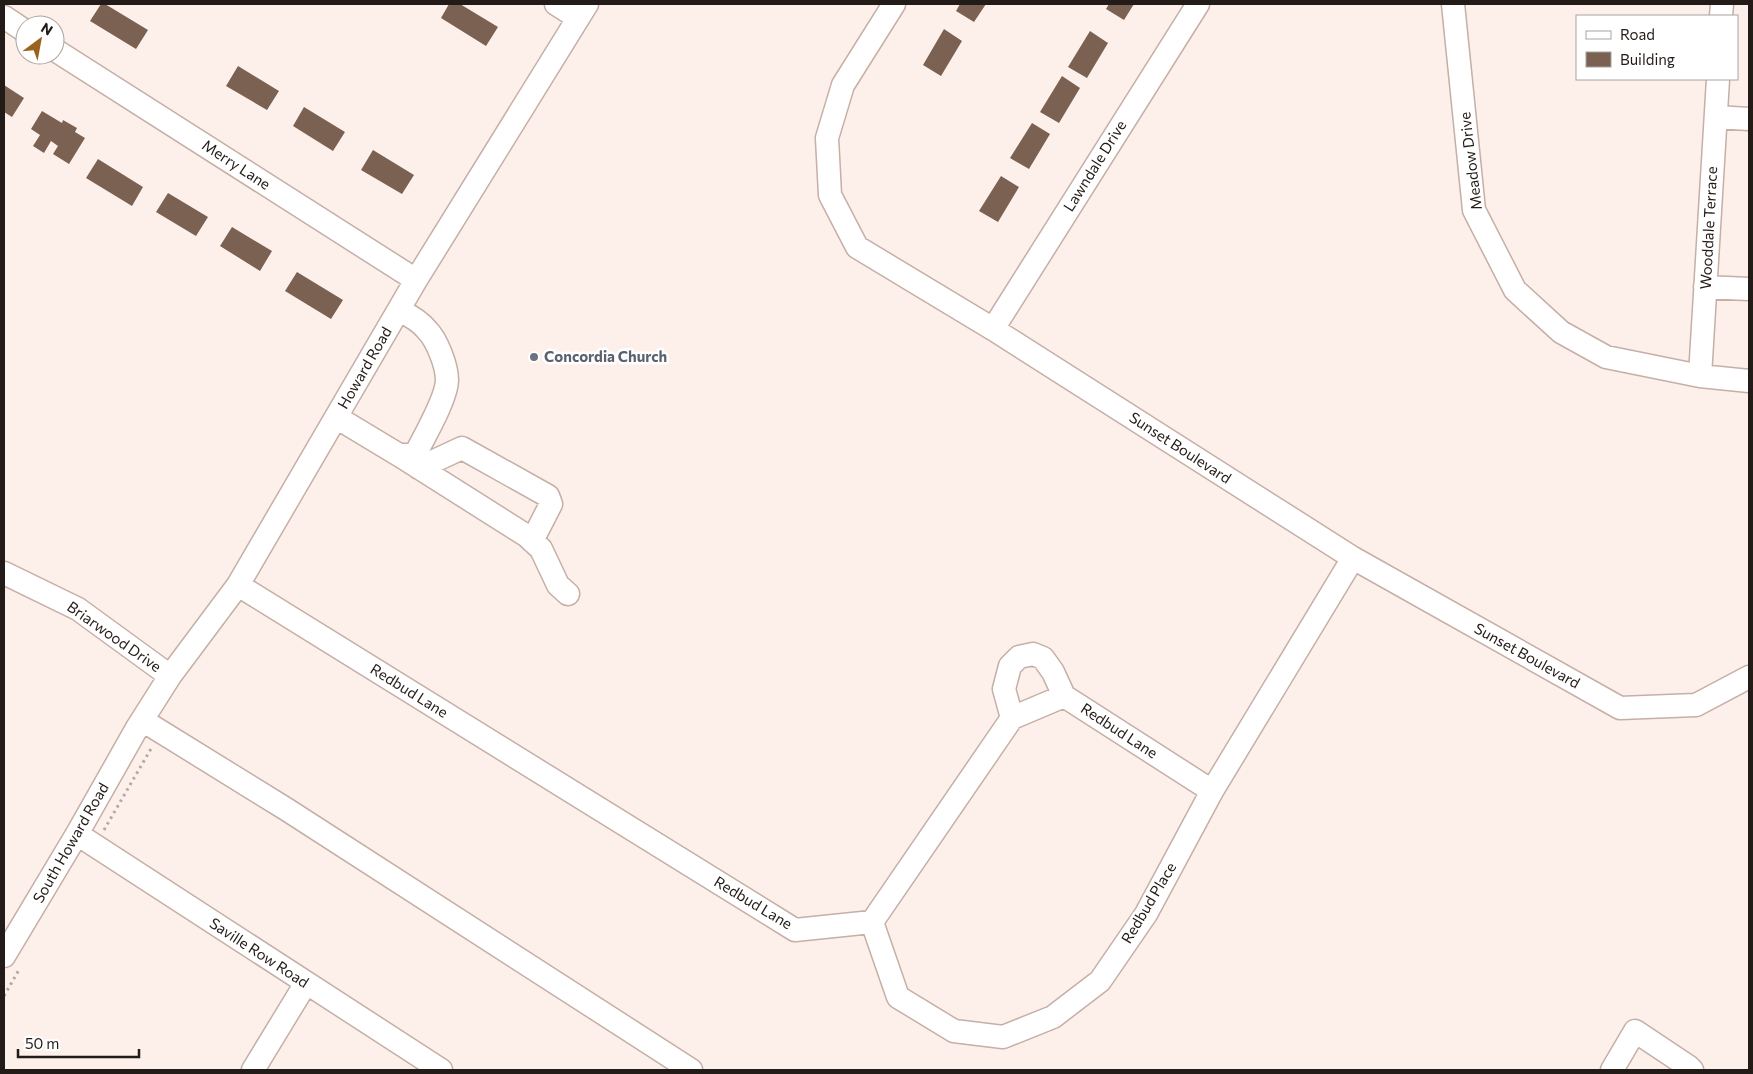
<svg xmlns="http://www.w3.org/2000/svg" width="1753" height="1074" font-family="Commissioner,sans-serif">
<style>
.building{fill:#7b6151}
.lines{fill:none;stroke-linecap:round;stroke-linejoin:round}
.minor-casing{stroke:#c5afa6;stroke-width:25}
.path{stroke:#b3a8a3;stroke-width:3;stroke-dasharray:2.5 4;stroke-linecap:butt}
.minor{stroke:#fff;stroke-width:22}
.worship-dot{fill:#6b7280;stroke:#fff;stroke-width:2}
.labels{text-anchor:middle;stroke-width:5;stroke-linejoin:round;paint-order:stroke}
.street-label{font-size:15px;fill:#231b17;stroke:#fff}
.worship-label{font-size:15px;font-weight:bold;fill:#5b616d;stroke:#fff;text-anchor:start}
</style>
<rect width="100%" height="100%" fill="#fdf0ea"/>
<path class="building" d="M 101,4 L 105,4 L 148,30 L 136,49 L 90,21 Z
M 449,4 L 460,4 L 498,27 L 486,46 L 441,18 Z
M 960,4 L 986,4 L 974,22 L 956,11 Z
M 1109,4 L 1134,4 L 1124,20 L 1106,9 Z
M 944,29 L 962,41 L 941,76 L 923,65 Z
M 1090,31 L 1108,43 L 1087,78 L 1068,67 Z
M 238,66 L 279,91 L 267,110 L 226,86 Z
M 1062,76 L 1080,88 L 1059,123 L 1040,112 Z
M 4,85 L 24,98 L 12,117 L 4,112 Z
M 304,107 L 345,132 L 333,151 L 293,126 Z
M 42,111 L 62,123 L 63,120 L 77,128 L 75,132 L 85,138 L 69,164 L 53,154 L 58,146 L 51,141 L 44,153 L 33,146 L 40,135 L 31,129 Z
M 1032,123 L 1050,134 L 1029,169 L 1010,158 Z
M 373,150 L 414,175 L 402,194 L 361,170 Z
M 98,159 L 143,187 L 132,206 L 86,178 Z
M 1001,176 L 1019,187 L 998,222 L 979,211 Z
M 168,193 L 208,217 L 196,236 L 156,212 Z
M 232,227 L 272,251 L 260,271 L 220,246 Z
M 297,272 L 343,300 L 331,319 L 285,291 Z"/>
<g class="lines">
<defs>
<path id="minor" d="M 556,4 L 578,18
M 894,4 L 843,85 L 827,138 L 830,195 L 857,247 L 993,329 L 1353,558 L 1620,708 L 1696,705 L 1749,677
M 1453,4 L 1474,210 L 1515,290 L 1561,332 L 1606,357 L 1700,376 L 1749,381
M 1721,16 L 1722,4
M 4,17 L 25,31
M 55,50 L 416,280
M 1716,117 L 1749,119
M 1705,287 L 1749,289
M 993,329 L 1198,4
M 1700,376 L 1718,79
M 336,417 L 399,455 L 415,455 C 424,437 447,398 447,380 C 447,366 437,340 427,330 C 420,321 409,315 399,310
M 399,455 L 527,536 L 541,549 L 558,585 L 568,594
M 419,468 L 462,448 L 548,496 L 551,504 L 532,541
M 4,573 L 78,609 L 170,676
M 238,585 L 795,930 L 872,922 L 1012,718 L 1064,696 L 1212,791
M 1012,718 L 1004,689 L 1010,666 L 1019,657 L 1033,654 L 1043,658 L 1053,672 L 1064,696
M 142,720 L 286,809 L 691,1070
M 77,834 L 441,1070
M 872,922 L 898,997 L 954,1031 L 1003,1037 L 1053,1017 L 1100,981 L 1146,914 L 1212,791 L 1353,558
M 4,956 L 77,834 L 137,728 L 170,676 L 238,585 L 416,280 L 587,4
M 253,1070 L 306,983
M 1612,1070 L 1635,1031 L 1689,1067 L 1692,1070"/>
</defs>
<use href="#minor" class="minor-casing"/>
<path class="path" d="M 104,830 L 152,747
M 4,996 L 20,968"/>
<use href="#minor" class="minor"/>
</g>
<circle class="worship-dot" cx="534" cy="357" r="5"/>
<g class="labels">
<g class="street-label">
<text transform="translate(1471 161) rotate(-97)" y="5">Meadow Drive</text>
<text transform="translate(236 165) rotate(33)" y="5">Merry Lane</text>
<text transform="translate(1095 166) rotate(-58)" y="5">Lawndale Drive</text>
<text transform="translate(1709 228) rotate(-87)" y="5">Wooddale Terrace</text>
<text transform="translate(365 368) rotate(-60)" y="5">Howard Road</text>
<text transform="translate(1180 448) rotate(33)" y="5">Sunset Boulevard</text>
<text transform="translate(114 637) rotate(35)" y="5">Briarwood Drive</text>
<text transform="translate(1527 656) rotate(29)" y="5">Sunset Boulevard</text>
<text transform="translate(409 691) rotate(32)" y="5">Redbud Lane</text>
<text transform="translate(1119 731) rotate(33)" y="5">Redbud Lane</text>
<text transform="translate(71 843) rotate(-60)" y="5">South Howard Road</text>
<text transform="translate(753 903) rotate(31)" y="5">Redbud Lane</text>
<text transform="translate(1149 903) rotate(-59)" y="5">Redbud Place</text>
<text transform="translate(259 953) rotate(33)" y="5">Saville Row Road</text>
</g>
<g class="worship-label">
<text x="544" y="362">Concordia Church</text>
</g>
</g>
<rect width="1753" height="1074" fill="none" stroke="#231b17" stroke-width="10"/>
<rect x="1576" y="15" width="162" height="65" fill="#ffffff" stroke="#a7a4a2"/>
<rect x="1586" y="31" width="25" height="8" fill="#ffffff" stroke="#a7a4a2"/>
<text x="1620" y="40" font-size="15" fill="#231b17">Road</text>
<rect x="1586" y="52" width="25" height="15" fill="#7b6151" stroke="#a7a4a2"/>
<text x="1620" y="65" font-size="15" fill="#231b17">Building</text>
<g transform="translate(40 40) rotate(32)"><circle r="24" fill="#ffffff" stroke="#a7a4a2"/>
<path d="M0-4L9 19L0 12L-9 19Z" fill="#9a621d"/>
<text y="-8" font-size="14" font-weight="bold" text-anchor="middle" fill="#231b17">N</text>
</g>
<path d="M18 1049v8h121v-8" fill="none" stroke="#231b17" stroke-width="2.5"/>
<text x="25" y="1049" font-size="15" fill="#231b17" stroke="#ffffff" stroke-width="4" paint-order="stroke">50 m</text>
</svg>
